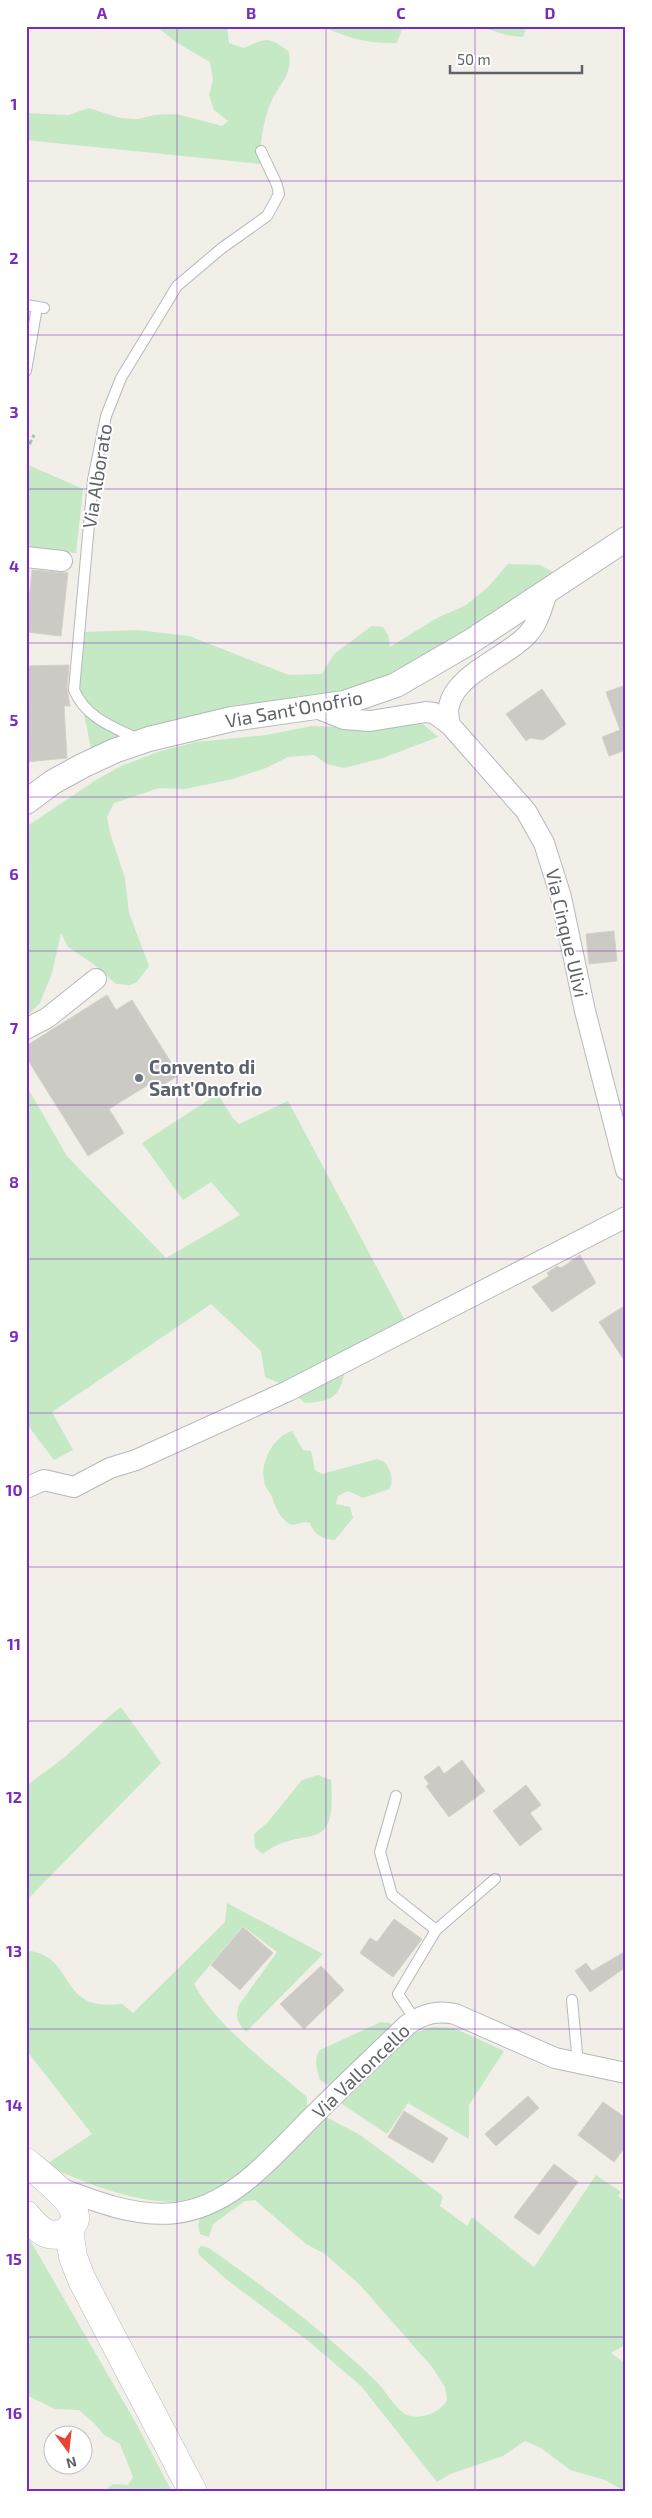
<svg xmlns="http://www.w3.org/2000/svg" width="652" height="2518" font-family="'Exo 2',sans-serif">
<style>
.green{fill:#c5e8c5}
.building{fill:#cccac5;stroke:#d6d1c6}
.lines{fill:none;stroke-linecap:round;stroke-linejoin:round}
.service-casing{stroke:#b5b8bc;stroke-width:12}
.minor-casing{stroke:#b5b8bc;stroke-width:22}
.tertiary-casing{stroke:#b5b8bc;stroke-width:26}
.secondary-casing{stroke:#b6babf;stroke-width:29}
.path{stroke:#9cc7a9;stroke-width:3;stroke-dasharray:5 2.5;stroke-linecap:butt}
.service{stroke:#fff;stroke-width:10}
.minor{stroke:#fff;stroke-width:20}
.tertiary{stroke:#fff;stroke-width:24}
.secondary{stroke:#fff;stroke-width:28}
.grid{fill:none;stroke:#7b2cbf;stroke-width:1;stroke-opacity:0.55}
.worship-dot{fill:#6b7280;stroke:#fff;stroke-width:2}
.labels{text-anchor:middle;stroke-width:4;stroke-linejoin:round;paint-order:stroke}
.street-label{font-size:19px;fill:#5f6368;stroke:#fff}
.worship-label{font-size:19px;font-weight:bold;fill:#5b616d;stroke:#fff;text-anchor:start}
.neatline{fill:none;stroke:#7b2cbf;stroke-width:2}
.grid-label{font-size:16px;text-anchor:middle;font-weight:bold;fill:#7b2cbf}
</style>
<rect width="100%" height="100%" fill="#f1efe8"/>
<path class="green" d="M 156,26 L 227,26 L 229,43 L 244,48 C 266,38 270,36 289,52 C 292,75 283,79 273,98 C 264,115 259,145 261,164 L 26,140 L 26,113 L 69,115 L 89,108 L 120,118 L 138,119 L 154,115 L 177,114 L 222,126 L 228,121 L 214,110 L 209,95 L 213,80 L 210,62 L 176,42 Z
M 322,26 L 403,26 L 397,43 C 370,44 346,38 322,26 Z
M 478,26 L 527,26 L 523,37 L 506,35 Z
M 26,464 L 83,489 L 76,553 L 26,549 Z
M 508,564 L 540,565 L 553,572 L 471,633 L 386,684 L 92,754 L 79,688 L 85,632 L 138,630 L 189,636 L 289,675 L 322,674 L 334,654 L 372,626 L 383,627 L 388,635 L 390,647 L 435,619 L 466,605 L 488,587 Z
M 423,724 L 438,737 L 383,758 L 344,768 L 327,764 L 314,755 L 288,757 L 266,768 L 233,779 L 185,789 L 159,788 L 114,803 L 107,817 L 110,833 L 125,878 L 129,913 L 149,966 L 136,983 L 129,985 L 116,984 L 92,963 L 68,947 L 61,933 L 52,973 L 40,1003 L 26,1017 L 26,827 L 96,780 L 121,766 L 161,751 L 196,742 L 266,735 L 312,726 L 341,727 Z
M 26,1085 L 67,1156 L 166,1258 L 240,1215 L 211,1182 L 183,1200 L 142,1143 L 218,1094 L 232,1117 L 239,1124 L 288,1101 L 407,1324 L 334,1362 L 344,1375 C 338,1400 329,1401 305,1403 L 286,1386 L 265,1377 L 261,1351 L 211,1304 L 52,1412 L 73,1450 L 54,1460 L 26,1423 Z
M 292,1431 L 303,1450 L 311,1451 L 315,1470 L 322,1474 L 377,1459 L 385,1462 C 390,1471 395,1479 389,1489 L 363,1498 L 348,1491 L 338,1496 L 336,1504 L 350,1507 L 353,1518 L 335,1540 C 322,1539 314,1535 310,1523 C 302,1520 294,1528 288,1523 C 280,1518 275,1506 272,1497 C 270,1492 264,1486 264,1480 C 260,1462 274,1436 292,1431 Z
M 121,1707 L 161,1763 L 26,1901 L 26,1786 L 66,1756 L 114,1712 Z
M 318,1775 L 331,1780 C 337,1861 305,1821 263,1854 L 255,1848 L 254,1834 L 267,1823 L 302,1780 Z
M 227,1903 L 323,1954 L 246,2032 C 237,2022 235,2018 239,2005 L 277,1952 L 243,1926 L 194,1984 C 216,2026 271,2066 307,2097 L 307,2111 C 277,2140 249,2173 212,2193 C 167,2218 88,2184 45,2165 L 92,2134 L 26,2050 L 26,1955 L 30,1951 C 77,1958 56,2012 122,2004 L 133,2013 L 225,1922 Z
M 381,2022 L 390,2023 L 397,2028 L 332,2087 L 320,2080 C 317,2069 313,2060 320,2050 Z
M 432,2027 L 454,2028 L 504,2051 L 469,2105 L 469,2139 L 408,2103 L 387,2134 L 336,2100 L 408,2035 Z
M 322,2115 L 360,2135 L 443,2196 L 440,2206 L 467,2226 L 472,2217 L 534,2267 L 596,2175 L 621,2192 L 618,2196 L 626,2202 L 626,2344 L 611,2353 L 626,2364 L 626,2492 L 605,2480 L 570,2470 L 541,2448 L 525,2441 L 503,2456 L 450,2474 L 437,2482 L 361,2386 L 307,2340 L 226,2279 L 199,2255 L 198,2249 L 201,2246 L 209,2248 C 267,2289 325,2332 376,2381 C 384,2389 398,2412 407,2415 C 422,2420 438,2413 447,2401 L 445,2387 L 432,2367 L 360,2285 L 325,2254 L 306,2244 L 255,2200 L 245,2201 L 213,2224 L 209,2237 L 200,2234 L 198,2225 L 201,2216 Z
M 26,2233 L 137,2425 L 172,2492 L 103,2492 L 113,2484 L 128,2485 L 133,2477 L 120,2444 L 104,2435 L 94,2423 L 79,2410 L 55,2409 L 26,2395 Z"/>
<path class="building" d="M 32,570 L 68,573 L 61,636 L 26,632 Z
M 69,665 L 67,689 L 70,706 L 64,706 L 67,758 L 26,762 L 26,666 Z
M 626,685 L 626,750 L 609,756 L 602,737 L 620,730 L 606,692 Z
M 542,689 L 566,724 L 543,740 L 530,738 L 526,741 L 506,714 Z
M 614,931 L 617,961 L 589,964 L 586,934 Z
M 107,995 L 116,1010 L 132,1000 L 179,1075 L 160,1087 L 156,1080 L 109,1109 L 124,1133 L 88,1156 L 26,1057 L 26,1046 Z
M 580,1255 L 596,1283 L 552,1312 L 532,1287 L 549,1276 L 547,1273 L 557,1266 L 561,1268 Z
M 626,1305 L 626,1363 L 599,1322 Z
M 462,1760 L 485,1791 L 449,1817 L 426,1786 L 429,1784 L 424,1777 L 439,1766 L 444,1774 Z
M 526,1785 L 541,1805 L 530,1813 L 542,1829 L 520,1846 L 493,1811 Z
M 394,1919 L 422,1939 L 393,1977 L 360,1953 L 370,1938 L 377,1942 Z
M 243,1927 L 273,1953 L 240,1990 L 211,1965 Z
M 626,1951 L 626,1967 L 590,1992 L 575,1971 L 586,1963 L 592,1971 Z
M 321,1966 L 344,1990 L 304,2029 L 280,2004 Z
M 528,2096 L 539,2108 L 496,2146 L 485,2134 Z
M 603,2102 L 626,2118 L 626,2146 L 614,2162 L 578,2135 Z
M 404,2111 L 448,2138 L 433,2163 L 388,2137 Z
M 554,2164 L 578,2182 L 539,2235 L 514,2217 Z"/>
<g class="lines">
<defs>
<path id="service" d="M 26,305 L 44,308
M 26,371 L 37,307
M 138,739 C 113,727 86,718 74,690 L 93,480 L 106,416 L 121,378 L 177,286 L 222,248 L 267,216 L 279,194 L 277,185 L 261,151
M 396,1796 L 380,1852 L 392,1895 L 436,1930
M 572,2000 L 578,2064
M 415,2020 L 398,1994 L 436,1930 L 495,1879"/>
<path id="minor" d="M 26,557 L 62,561
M 314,707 L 344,719 L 370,721 L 426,712 L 434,713 L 450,725 C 449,719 447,711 449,706 C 455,674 507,657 527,635 C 539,623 542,606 548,590
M 450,725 L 526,811 L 544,843 L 561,897 L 585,1011 L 626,1170
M 26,1029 L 47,1018 L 96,979
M 26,1488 L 44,1480 L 74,1487 L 110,1468 L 136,1460 L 288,1391 L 626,1217
M 55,2186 C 91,2200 136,2218 176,2213 C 235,2206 275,2153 315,2114 C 345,2084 376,2055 407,2025 C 423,2014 436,2010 455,2014 L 555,2058 L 626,2073"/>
<path id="tertiary" d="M 26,802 L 53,782 L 82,766 L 114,751 L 149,739 L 232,719 L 344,703 L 396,685 L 470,642 L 626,539"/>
<path id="secondary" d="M 26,2162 C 39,2173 77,2201 75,2219 C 74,2224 70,2228 67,2232 C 47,2240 39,2230 26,2215
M 69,2230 L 73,2257 L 82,2280 L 193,2492"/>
</defs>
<use href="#service" class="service-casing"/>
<use href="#minor" class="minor-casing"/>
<use href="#tertiary" class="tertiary-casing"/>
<use href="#secondary" class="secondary-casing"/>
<path class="path" d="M 26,451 L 34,435"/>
<use href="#service" class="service"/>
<use href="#minor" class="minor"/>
<use href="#tertiary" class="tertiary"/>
<use href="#secondary" class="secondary"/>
</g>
<path class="grid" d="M 177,26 L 177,2492M 326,26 L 326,2492M 475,26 L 475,2492M 26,181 L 626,181M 26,335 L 626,335M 26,489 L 626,489M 26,643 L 626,643M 26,797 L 626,797M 26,951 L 626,951M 26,1105 L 626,1105M 26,1259 L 626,1259M 26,1413 L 626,1413M 26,1567 L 626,1567M 26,1721 L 626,1721M 26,1875 L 626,1875M 26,2029 L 626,2029M 26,2183 L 626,2183M 26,2337 L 626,2337"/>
<circle class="worship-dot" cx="139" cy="1078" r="5"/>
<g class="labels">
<g class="street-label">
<text transform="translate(97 476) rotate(-81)" y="7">Via Alborato</text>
<text transform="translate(294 709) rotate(-10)" y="7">Via Sant'Onofrio</text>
<text transform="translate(567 933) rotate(77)" y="7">Via Cinque Ulivi</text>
<text transform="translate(361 2071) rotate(-44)" y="7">Via Valloncello</text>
</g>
<g class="worship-label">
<text x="149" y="1074">Convento di<tspan x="149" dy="22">Sant'Onofrio</tspan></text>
</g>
</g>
<rect width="652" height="2518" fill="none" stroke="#ffffff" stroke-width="55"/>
<g transform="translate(68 2450) rotate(165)"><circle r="24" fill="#ffffff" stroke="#bfc1c3"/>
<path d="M0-4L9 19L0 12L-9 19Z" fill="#ea4335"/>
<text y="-8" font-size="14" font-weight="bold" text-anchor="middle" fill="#5f6368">N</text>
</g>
<path d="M450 65v8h132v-8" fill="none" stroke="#5f6368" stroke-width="2.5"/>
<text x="457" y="65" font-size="15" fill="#5f6368" stroke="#ffffff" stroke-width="4" paint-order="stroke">50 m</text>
<rect x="28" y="28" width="596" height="2462" class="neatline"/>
<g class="grid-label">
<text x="102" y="19">A</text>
<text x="251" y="19">B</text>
<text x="401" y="19">C</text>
<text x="550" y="19">D</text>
<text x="14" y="110">1</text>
<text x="14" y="264">2</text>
<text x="14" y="418">3</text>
<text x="14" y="572">4</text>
<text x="14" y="726">5</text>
<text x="14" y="880">6</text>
<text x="14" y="1034">7</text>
<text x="14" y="1188">8</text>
<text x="14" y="1342">9</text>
<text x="14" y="1496">10</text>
<text x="14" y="1650">11</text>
<text x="14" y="1803">12</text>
<text x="14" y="1957">13</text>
<text x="14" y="2111">14</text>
<text x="14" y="2265">15</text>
<text x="14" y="2419">16</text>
</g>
</svg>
